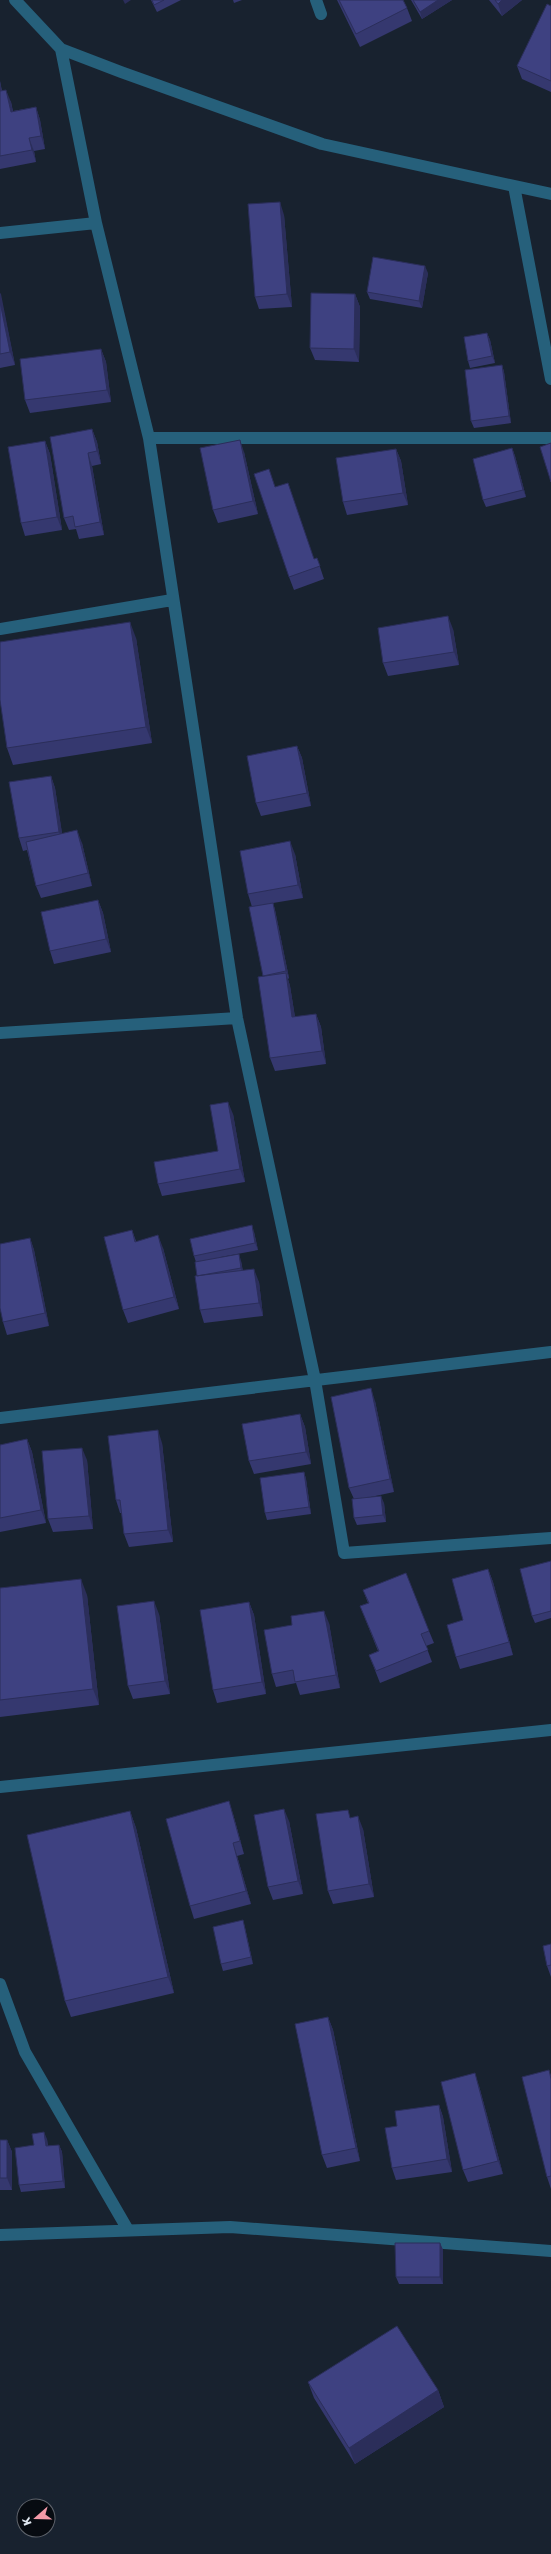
<svg xmlns="http://www.w3.org/2000/svg" width="551" height="2554" font-family="'Golos Text',sans-serif">
<style>
.lines{fill:none;stroke-linecap:round;stroke-linejoin:round}
.minor{stroke:#26607b;stroke-width:12}
.wall{fill:#35386f}
.shaded-wall{fill:#2b2e5a}
.building{fill:#3e4181;stroke:#2b2e5a}
</style>
<rect width="100%" height="100%" fill="#18222f"/>
<g class="lines">
<path class="minor" d="M 15,0 L 61,49 L 121,72 L 322,144 L 551,194
M 316,0 L 321,14
M 61,49 L 96,223 L 149,438 L 237,1018 L 315,1380 L 344,1553 L 551,1538
M 514,186 L 551,379
M 0,233 L 96,223
M 149,438 L 551,438
M 0,629 L 172,600
M 0,1033 L 237,1018
M 0,1418 L 551,1352
M 0,1787 L 551,1730
M 0,1984 L 25,2052 L 128,2230
M 0,2235 L 230,2227 L 551,2251"/>
</g>
<path class="wall" d="M 151,0 L 181,0 L 157,12 Z
M 233,0 L 242,0 L 234,3 Z
M 337,0 L 403,0 L 407,8 L 412,21 L 360,47 Z
M 411,0 L 452,0 L 422,19 Z
M 489,0 L 522,0 L 502,16 Z
M 551,6 L 551,92 L 522,79 L 517,66 Z
M 0,81 L 2,91 L 11,102 L 13,111 L 36,107 L 40,120 L 45,149 L 34,151 L 36,162 L 0,169 Z
M 284,215 L 292,307 L 259,309 L 255,297 Z
M 428,273 L 422,308 L 370,299 L 367,292 Z
M 0,293 L 15,365 L 0,368 Z
M 355,294 L 360,307 L 359,362 L 315,360 L 310,348 Z
M 487,333 L 490,340 L 495,363 L 470,368 L 468,361 Z
M 101,349 L 106,362 L 111,402 L 30,413 L 25,400 Z
M 502,365 L 504,372 L 511,423 L 474,428 L 471,421 Z
M 92,429 L 97,442 L 101,464 L 92,466 L 104,535 L 79,539 L 76,529 L 69,530 L 64,518 Z
M 45,441 L 50,454 L 62,530 L 25,536 L 21,523 Z
M 512,448 L 515,456 L 526,497 L 486,507 L 483,500 Z
M 396,449 L 401,461 L 408,505 L 347,515 L 343,502 Z
M 244,452 L 258,514 L 218,523 L 213,510 Z
M 275,487 L 314,559 L 317,558 L 324,579 L 294,590 L 289,577 Z
M 453,629 L 459,665 L 388,676 L 383,663 Z
M 136,638 L 152,743 L 13,765 L 7,748 Z
M 297,746 L 302,758 L 311,806 L 261,816 L 256,803 Z
M 51,776 L 55,788 L 62,834 L 82,843 L 92,886 L 41,898 L 36,886 L 27,850 L 23,851 L 19,838 Z
M 295,854 L 303,898 L 273,903 L 275,910 L 289,978 L 288,979 L 290,986 L 295,1017 L 316,1014 L 321,1027 L 326,1064 L 275,1071 L 270,1058 L 263,976 L 252,907 L 248,894 Z
M 98,900 L 103,913 L 111,952 L 54,964 L 50,951 Z
M 233,1114 L 245,1182 L 162,1196 L 158,1184 L 218,1151 Z
M 132,1230 L 136,1241 L 163,1248 L 179,1309 L 128,1323 L 123,1310 Z
M 254,1232 L 258,1250 L 221,1257 L 241,1261 L 243,1271 L 259,1282 L 263,1316 L 204,1323 L 200,1310 L 196,1262 L 194,1256 Z
M 30,1238 L 34,1250 L 49,1326 L 7,1335 L 3,1322 Z
M 375,1401 L 394,1492 L 366,1498 L 384,1503 L 386,1522 L 357,1525 L 354,1518 L 354,1499 L 349,1488 Z
M 300,1414 L 305,1427 L 311,1464 L 254,1474 L 249,1461 Z
M 27,1439 L 32,1452 L 46,1523 L 0,1532 L 0,1445 Z
M 162,1443 L 173,1542 L 129,1547 L 124,1534 L 122,1513 L 120,1513 L 116,1500 Z
M 87,1460 L 93,1529 L 53,1532 L 48,1519 Z
M 304,1472 L 306,1479 L 311,1514 L 267,1520 L 265,1513 Z
M 551,1561 L 551,1618 L 535,1623 L 532,1616 Z
M 488,1569 L 493,1582 L 513,1655 L 460,1669 L 456,1657 Z
M 0,1588 L 87,1595 L 99,1705 L 0,1717 Z
M 363,1590 L 429,1631 L 434,1643 L 426,1646 L 432,1662 L 380,1683 L 369,1655 L 378,1651 L 360,1606 L 368,1603 Z
M 249,1602 L 254,1615 L 266,1694 L 217,1703 L 213,1690 Z
M 159,1614 L 170,1694 L 133,1699 L 128,1686 Z
M 329,1623 L 340,1688 L 300,1695 L 296,1683 L 276,1687 L 272,1674 L 292,1625 Z
M 130,1811 L 136,1828 L 174,1993 L 71,2017 L 65,2001 Z
M 233,1814 L 244,1854 L 237,1856 L 251,1904 L 194,1919 L 190,1906 Z
M 351,1818 L 363,1829 L 374,1897 L 333,1904 L 328,1891 Z
M 289,1821 L 303,1894 L 273,1900 L 268,1887 Z
M 243,1920 L 245,1928 L 253,1964 L 223,1971 L 221,1964 Z
M 551,1944 L 551,1977 L 547,1966 Z
M 328,2017 L 333,2030 L 360,2161 L 327,2168 L 322,2155 Z
M 549,2070 L 551,2076 L 551,2189 L 547,2177 Z
M 479,2086 L 503,2174 L 468,2182 L 463,2170 Z
M 439,2105 L 443,2117 L 452,2172 L 396,2180 L 392,2168 L 397,2126 Z
M 47,2139 L 48,2146 L 59,2145 L 62,2152 L 65,2188 L 21,2192 L 19,2185 L 34,2145 Z
M 0,2140 L 7,2140 L 12,2152 L 12,2190 L 0,2190 Z
M 440,2243 L 443,2250 L 443,2284 L 399,2284 L 396,2277 Z
M 308,2382 L 438,2390 L 444,2407 L 355,2464 L 314,2398 Z"/>
<path class="shaded-wall" d="M 123,0 L 131,0 L 125,4 Z
M 438,0 L 452,0 L 422,19 L 420,12 Z
M 502,0 L 522,0 L 502,16 L 498,4 Z
M 0,81 L 4,104 L 0,93 Z
M 6,90 L 11,102 L 15,124 L 11,112 Z
M 36,107 L 40,120 L 45,149 L 41,136 Z
M 29,138 L 34,151 L 36,162 L 32,150 Z
M 280,202 L 284,215 L 292,307 L 287,294 Z
M 425,266 L 428,273 L 422,308 L 419,301 Z
M 0,293 L 1,294 L 15,365 L 10,352 L 0,302 Z
M 355,294 L 360,307 L 359,362 L 354,349 Z
M 487,333 L 490,340 L 495,363 L 492,356 Z
M 101,349 L 106,362 L 111,402 L 107,390 Z
M 502,365 L 504,372 L 511,423 L 509,416 Z
M 92,429 L 97,442 L 101,464 L 97,451 Z
M 240,440 L 244,452 L 258,514 L 253,501 Z
M 45,441 L 50,454 L 62,530 L 57,517 Z
M 512,448 L 515,456 L 526,497 L 523,490 Z
M 396,449 L 401,461 L 408,505 L 403,493 Z
M 88,453 L 92,466 L 104,535 L 100,522 Z
M 448,616 L 453,629 L 459,665 L 454,652 Z
M 130,622 L 136,638 L 152,743 L 146,727 Z
M 297,746 L 302,758 L 311,806 L 307,793 Z
M 51,776 L 55,788 L 64,845 L 59,832 Z
M 77,830 L 82,843 L 92,886 L 88,873 Z
M 290,841 L 295,854 L 303,898 L 298,885 Z
M 98,900 L 103,913 L 111,952 L 106,939 Z
M 273,903 L 275,910 L 289,978 L 286,971 Z
M 286,973 L 290,986 L 297,1030 L 292,1017 Z
M 316,1014 L 321,1027 L 326,1064 L 322,1051 Z
M 228,1102 L 233,1114 L 245,1182 L 240,1169 Z
M 252,1225 L 254,1232 L 258,1250 L 255,1243 Z
M 158,1235 L 163,1248 L 179,1309 L 174,1297 Z
M 30,1238 L 34,1250 L 49,1326 L 45,1313 Z
M 239,1254 L 241,1261 L 243,1275 L 241,1268 Z
M 254,1269 L 259,1282 L 263,1316 L 259,1303 Z
M 371,1388 L 375,1401 L 394,1492 L 390,1479 Z
M 300,1414 L 305,1427 L 311,1464 L 306,1452 Z
M 158,1430 L 162,1443 L 173,1542 L 168,1530 Z
M 27,1439 L 32,1452 L 46,1523 L 41,1510 Z
M 82,1448 L 87,1460 L 93,1529 L 89,1516 Z
M 304,1472 L 306,1479 L 311,1514 L 309,1507 Z
M 381,1496 L 384,1503 L 386,1522 L 383,1515 Z
M 488,1569 L 493,1582 L 513,1655 L 509,1642 Z
M 81,1579 L 87,1595 L 99,1705 L 93,1689 Z
M 154,1601 L 159,1614 L 170,1694 L 165,1681 Z
M 249,1602 L 254,1615 L 266,1694 L 262,1682 Z
M 324,1611 L 329,1623 L 340,1688 L 336,1675 Z
M 229,1801 L 233,1814 L 244,1854 L 240,1841 Z
M 284,1809 L 289,1821 L 303,1894 L 298,1881 Z
M 130,1811 L 136,1828 L 174,1993 L 168,1977 Z
M 358,1816 L 363,1829 L 374,1897 L 369,1884 Z
M 233,1843 L 237,1856 L 251,1904 L 246,1891 Z
M 243,1920 L 245,1928 L 253,1964 L 251,1957 Z
M 328,2017 L 333,2030 L 360,2161 L 356,2148 Z
M 475,2073 L 479,2086 L 503,2174 L 498,2161 Z
M 439,2105 L 443,2117 L 452,2172 L 447,2159 Z
M 44,2132 L 47,2139 L 48,2153 L 46,2146 Z
M 7,2140 L 12,2152 L 12,2190 L 7,2178 Z
M 59,2145 L 62,2152 L 65,2188 L 63,2181 Z
M 440,2243 L 443,2250 L 443,2284 L 440,2277 Z
M 438,2390 L 444,2407 L 355,2464 L 349,2448 Z"/>
<path class="building" d="M 152,0 L 164,0 L 154,5 Z
M 339,0 L 403,0 L 407,8 L 356,34 Z
M 413,0 L 438,0 L 420,12 Z
M 495,0 L 502,0 L 498,4 Z
M 547,4 L 551,6 L 551,81 L 517,66 Z
M 6,90 L 11,112 L 36,107 L 41,136 L 29,138 L 32,150 L 0,156 L 0,91 Z
M 280,202 L 287,294 L 255,297 L 248,204 Z
M 373,257 L 425,266 L 419,301 L 367,292 Z
M 311,293 L 355,294 L 354,349 L 310,348 Z
M 0,302 L 10,352 L 0,354 Z
M 487,333 L 492,356 L 468,361 L 464,337 Z
M 101,349 L 107,390 L 25,400 L 20,359 Z
M 502,365 L 509,416 L 471,421 L 465,370 Z
M 92,429 L 97,451 L 88,453 L 100,522 L 75,527 L 73,516 L 64,518 L 50,437 Z
M 240,440 L 253,501 L 213,510 L 200,448 Z
M 45,441 L 57,517 L 21,523 L 8,447 Z
M 551,443 L 551,482 L 540,447 Z
M 512,448 L 523,490 L 483,500 L 473,459 Z
M 396,449 L 403,493 L 343,502 L 336,458 Z
M 269,469 L 275,487 L 288,483 L 314,559 L 317,558 L 320,566 L 289,577 L 254,474 Z
M 448,616 L 454,652 L 383,663 L 378,628 Z
M 130,622 L 146,727 L 7,748 L 0,700 L 0,642 Z
M 297,746 L 307,793 L 256,803 L 247,756 Z
M 51,776 L 59,832 L 19,838 L 9,782 Z
M 77,830 L 88,873 L 36,886 L 26,842 Z
M 290,841 L 298,885 L 248,894 L 240,851 Z
M 98,900 L 106,939 L 50,951 L 41,912 Z
M 273,903 L 286,971 L 263,976 L 249,907 Z
M 286,973 L 292,1017 L 316,1014 L 322,1051 L 270,1058 L 258,977 Z
M 228,1102 L 240,1169 L 158,1184 L 154,1162 L 218,1151 L 210,1105 Z
M 252,1225 L 255,1243 L 194,1256 L 190,1239 Z
M 132,1230 L 135,1242 L 158,1235 L 174,1297 L 123,1310 L 104,1237 Z
M 30,1238 L 45,1313 L 3,1322 L 0,1308 L 0,1244 Z
M 239,1254 L 241,1268 L 197,1276 L 195,1262 Z
M 254,1269 L 259,1303 L 200,1310 L 195,1276 Z
M 371,1388 L 390,1479 L 349,1488 L 331,1397 Z
M 300,1414 L 306,1452 L 249,1461 L 242,1424 Z
M 158,1430 L 168,1530 L 124,1534 L 120,1500 L 116,1500 L 108,1436 Z
M 27,1439 L 41,1510 L 0,1518 L 0,1445 Z
M 82,1448 L 89,1516 L 48,1519 L 42,1451 Z
M 304,1472 L 309,1507 L 265,1513 L 260,1478 Z
M 381,1496 L 383,1515 L 354,1518 L 352,1499 Z
M 551,1561 L 551,1611 L 532,1616 L 520,1569 Z
M 488,1569 L 509,1642 L 456,1657 L 447,1625 L 463,1620 L 452,1579 Z
M 406,1573 L 429,1631 L 421,1634 L 428,1650 L 376,1671 L 369,1655 L 379,1651 L 360,1606 L 369,1603 L 363,1590 Z
M 81,1579 L 93,1689 L 0,1700 L 0,1588 Z
M 154,1601 L 165,1681 L 128,1686 L 117,1606 Z
M 249,1602 L 262,1682 L 213,1690 L 200,1610 Z
M 324,1611 L 336,1675 L 295,1682 L 293,1670 L 272,1674 L 264,1630 L 292,1625 L 291,1616 Z
M 229,1801 L 240,1841 L 233,1843 L 246,1891 L 190,1906 L 166,1819 Z
M 284,1809 L 298,1881 L 268,1887 L 254,1815 Z
M 348,1810 L 350,1818 L 358,1816 L 369,1884 L 328,1891 L 316,1814 Z
M 130,1811 L 168,1977 L 65,2001 L 27,1835 Z
M 243,1920 L 251,1957 L 221,1964 L 213,1927 Z
M 551,1944 L 551,1965 L 547,1966 L 543,1946 Z
M 328,2017 L 356,2148 L 322,2155 L 295,2024 Z
M 549,2070 L 551,2079 L 551,2176 L 547,2177 L 522,2077 Z
M 475,2073 L 498,2161 L 463,2170 L 441,2082 Z
M 439,2105 L 447,2159 L 392,2168 L 385,2128 L 397,2126 L 395,2111 Z
M 44,2132 L 46,2146 L 59,2145 L 63,2181 L 19,2185 L 15,2148 L 34,2145 L 32,2134 Z
M 0,2140 L 7,2140 L 7,2178 L 0,2178 Z
M 395,2243 L 440,2243 L 440,2277 L 396,2277 Z
M 397,2326 L 438,2390 L 349,2448 L 308,2382 Z"/>
<g transform="translate(36 2518) rotate(250)"><circle r="19" fill="#070b11" stroke="#5e636b"/>
<path d="M0-3L7 15L0 10L-7 15Z" fill="#f39aa8"/>
<text y="-6" font-size="11" font-weight="bold" text-anchor="middle" fill="#e1e8f1">K</text>
</g>
</svg>
